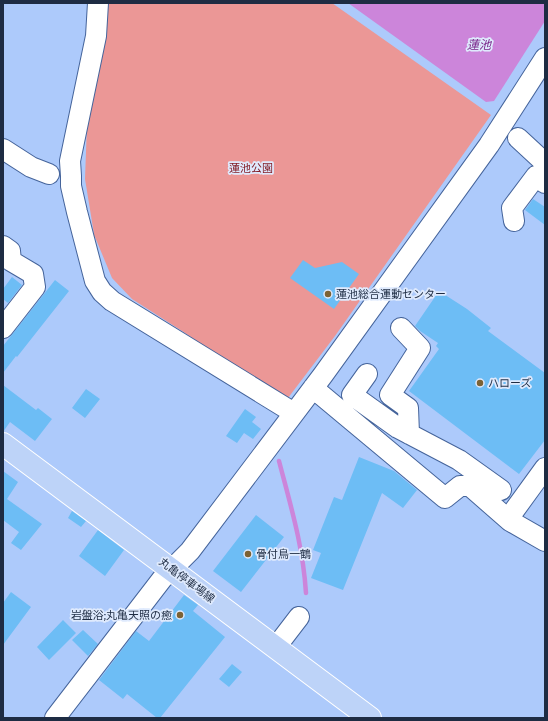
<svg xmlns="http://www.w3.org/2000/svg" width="548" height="721" font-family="'Fira Sans Condensed','Noto Sans JP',sans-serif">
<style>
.green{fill:#eb9796}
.water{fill:#cc85da}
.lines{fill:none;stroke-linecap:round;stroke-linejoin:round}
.stream{stroke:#cc85da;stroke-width:4.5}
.building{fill:#6dbdf5}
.minor-casing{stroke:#45649b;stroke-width:22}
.major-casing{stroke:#fff;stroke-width:24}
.minor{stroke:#fff;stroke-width:20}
.major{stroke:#bdd3f8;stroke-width:22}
.poi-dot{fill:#7c6234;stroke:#dfeafd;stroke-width:1.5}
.labels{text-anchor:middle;stroke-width:3.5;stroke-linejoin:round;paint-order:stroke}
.park-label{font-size:11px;fill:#821c26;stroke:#dfeafd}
.poi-label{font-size:11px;fill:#1e2c43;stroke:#dfeafd;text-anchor:start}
.street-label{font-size:11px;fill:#1e2c43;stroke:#dfeafd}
.water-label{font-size:12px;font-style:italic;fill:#782288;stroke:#dfeafd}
</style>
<rect width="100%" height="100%" fill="#adcafb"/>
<path class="green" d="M 104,3 L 332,3 L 491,115 L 335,336 L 288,398 L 270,390 L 182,331 L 132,299 L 112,278 L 95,237 L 93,236 L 94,234 L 85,179 L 87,124 Z"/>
<path class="water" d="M 348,3 L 545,3 L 545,21 L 494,101 L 486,102 Z"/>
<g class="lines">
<path class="stream" d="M 279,461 C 291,507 303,546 306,593"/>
</g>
<path class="building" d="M 533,199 L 545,207 L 545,225 L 525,210 Z
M 303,260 L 315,268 L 342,262 L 359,274 L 334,309 L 290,278 Z
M 12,277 L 22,285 L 8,303 L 3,299 L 3,289 Z
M 55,280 L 69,291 L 17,357 L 16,356 L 3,373 L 3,346 Z
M 439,291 L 467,309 L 491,328 L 488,331 L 545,373 L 545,440 L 519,474 L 409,391 L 439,349 L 436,346 L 438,343 L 420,331 L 415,326 Z
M 3,385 L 36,410 L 38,408 L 52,419 L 35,441 L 10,422 L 3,432 Z
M 86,389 L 100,399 L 85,418 L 72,408 Z
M 245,409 L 256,417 L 252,422 L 261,429 L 253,439 L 244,433 L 237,443 L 226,436 Z
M 359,457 L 394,471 L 417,490 L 403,508 L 382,493 L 343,590 L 311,578 L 321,553 L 313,550 L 334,497 L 342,500 Z
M 3,471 L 18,482 L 7,499 L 42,524 L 21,550 L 11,543 L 19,532 L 3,520 Z
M 72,511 L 86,521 L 81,527 L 68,518 Z
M 256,515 L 284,537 L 241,592 L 213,571 Z
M 98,530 L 124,550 L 105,576 L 79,556 Z
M 11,592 L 31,607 L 3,645 L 3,603 Z
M 184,595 L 198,605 L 193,611 L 225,637 L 160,718 L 157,718 L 127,694 L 123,699 L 99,680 L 136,631 L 149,641 Z
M 63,620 L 76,633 L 49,660 L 37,647 Z
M 83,630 L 98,644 L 88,656 L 72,640 Z
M 232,664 L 242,672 L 229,687 L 219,679 Z"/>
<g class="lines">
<defs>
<path id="minor" d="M 98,3 L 96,36 L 70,161 L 71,176 L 71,186 L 77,212 L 95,281 L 102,292 L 112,301 L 294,413
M 518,138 L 545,163
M 3,149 L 31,167 L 49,174
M 514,221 L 512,208 L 536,176 L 545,183
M 3,246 L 10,251 L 11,261 L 33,274 L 35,287 L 3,328
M 401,328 L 420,348 L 390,395 L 408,408 L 409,434
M 367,374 L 352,395 L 398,428 L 459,460 L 501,490
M 313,388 L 445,498 L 460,486 L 470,486 L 510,521 L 545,541
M 508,519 L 545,468
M 276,647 L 299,617
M 55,718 L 162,579 L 190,551 L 323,375 L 489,145 L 545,58"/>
<path id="major" d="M 3,444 L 370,718"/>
</defs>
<use href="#minor" class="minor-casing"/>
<use href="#major" class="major-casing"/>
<use href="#minor" class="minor"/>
<use href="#major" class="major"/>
</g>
<g class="poi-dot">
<circle cx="328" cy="294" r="4"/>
<circle cx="480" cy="383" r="4"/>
<circle cx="248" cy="554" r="4"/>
<circle cx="180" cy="615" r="4"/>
</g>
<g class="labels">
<g class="park-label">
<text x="251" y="172">蓮池公園</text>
</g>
<g class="poi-label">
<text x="336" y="298">蓮池総合運動センター</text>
<text x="488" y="387">ハローズ</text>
<text x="256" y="558">骨付鳥一鶴</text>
<text x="172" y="619" text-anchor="end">岩盤浴;丸亀天照の癒</text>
</g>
<g class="street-label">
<text transform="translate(187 580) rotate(37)" y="4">丸亀停車場線</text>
</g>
<g class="water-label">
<text x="479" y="49">蓮池</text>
</g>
</g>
<rect width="548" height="721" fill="none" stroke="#1e2c43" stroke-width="8"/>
</svg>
